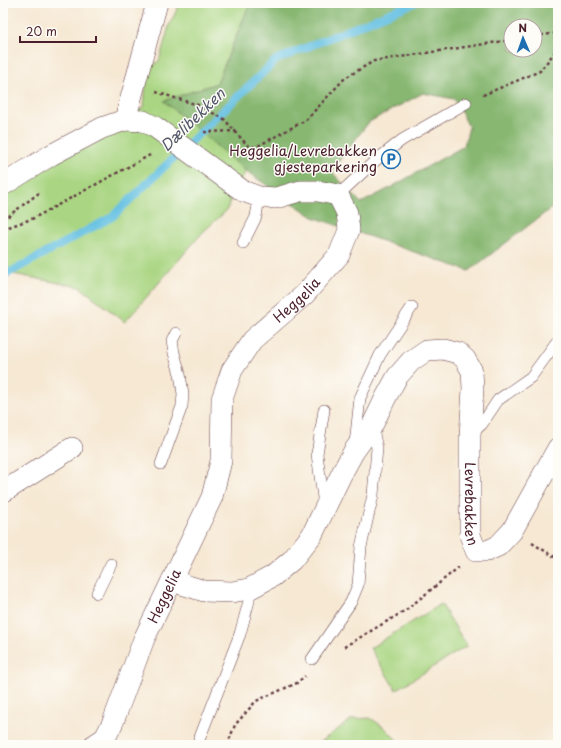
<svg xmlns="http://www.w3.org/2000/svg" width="561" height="748" font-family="'Playpen Sans',sans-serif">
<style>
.green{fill:#aad683;stroke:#7a7a57}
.forest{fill:#87b771;stroke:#686b4e;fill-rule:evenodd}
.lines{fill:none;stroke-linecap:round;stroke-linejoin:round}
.stream{stroke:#64c0e2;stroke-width:8}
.service-casing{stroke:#643d44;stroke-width:12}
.minor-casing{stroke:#643d44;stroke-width:22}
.path{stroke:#643d44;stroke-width:2.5;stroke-dasharray:3 3;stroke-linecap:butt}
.service{stroke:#fff;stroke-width:11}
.minor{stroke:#fff;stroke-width:21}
.minor-bridge-casing{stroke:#643d44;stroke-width:22;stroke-linecap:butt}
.minor-bridge{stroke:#fff;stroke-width:21}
.labels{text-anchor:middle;stroke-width:3;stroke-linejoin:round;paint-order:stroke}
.poi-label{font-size:14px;fill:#4a1f2b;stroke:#fdfcf7;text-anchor:end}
.street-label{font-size:14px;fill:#4a1f2b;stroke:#fdfcf7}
.water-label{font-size:15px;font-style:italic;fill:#53576b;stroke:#fdfcf7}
</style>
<rect width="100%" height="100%" fill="#fdfcf7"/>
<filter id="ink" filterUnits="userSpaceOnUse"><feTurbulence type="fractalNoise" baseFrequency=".025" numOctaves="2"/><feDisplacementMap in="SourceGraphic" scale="8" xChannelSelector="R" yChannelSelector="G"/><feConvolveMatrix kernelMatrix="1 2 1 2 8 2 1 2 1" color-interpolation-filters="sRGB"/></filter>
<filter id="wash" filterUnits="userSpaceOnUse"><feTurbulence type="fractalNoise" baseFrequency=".012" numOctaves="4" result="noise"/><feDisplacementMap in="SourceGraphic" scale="16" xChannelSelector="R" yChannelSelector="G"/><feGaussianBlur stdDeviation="0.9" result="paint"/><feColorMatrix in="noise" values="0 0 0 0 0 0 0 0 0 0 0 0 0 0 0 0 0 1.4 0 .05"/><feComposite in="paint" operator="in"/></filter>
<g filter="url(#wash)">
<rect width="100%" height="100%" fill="#f6e8d3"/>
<path class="green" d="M 180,3 L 250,3 L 217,83 L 165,101 L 246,171 L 226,211 L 203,232 L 125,322 L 80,287 L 8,273 L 3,277 L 3,195 L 144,107 L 147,69 L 159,61 L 169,26 Z
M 441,604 L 467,646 L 396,690 L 370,648 Z
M 370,718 L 384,727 L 402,745 L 316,745 L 352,719 Z"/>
<path class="forest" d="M 250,3 L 558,3 L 558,203 L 469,271 L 313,217 L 246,171 L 164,101 L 217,83 ZM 511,26 L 535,26 L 535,50 L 511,50 ZM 423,93 L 454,99 L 469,127 L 464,146 L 386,190 L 361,203 L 331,171 L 369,122 Z"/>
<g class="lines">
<path class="stream" d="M 3,276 L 112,217 L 276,60 L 414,3"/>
</g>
</g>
<g filter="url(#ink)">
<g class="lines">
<defs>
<path id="service" d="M 338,195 L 375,161 L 402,140 L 466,103
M 243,243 L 256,217 L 259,197
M 324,410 L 317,454 L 324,505
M 471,434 L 482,424 L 498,400 L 531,377 L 558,340
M 355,444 L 360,398 L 380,355 L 412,307
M 161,464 L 182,406 L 183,394 L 180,374 L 174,353 L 172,341 L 176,333
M 97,593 L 111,564
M 312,659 L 351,602 L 358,585 L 361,547 L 373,495 L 377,448 L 372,426
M 197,745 L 240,634 L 249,601 L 249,589"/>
<g id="minor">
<path d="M 125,120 L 157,3"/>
<path d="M 3,185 L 51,155 L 102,128 L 125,120 L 143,121"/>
<path d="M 3,492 L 72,448"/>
<path id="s1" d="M 172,581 L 204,591 L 232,592 L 249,589 L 273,576 L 292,560 L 312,535 L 342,473 L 354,451 L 372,426 L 386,397 L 397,377 L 411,361 L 427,350 L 443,349 L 458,353 L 465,359 L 472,371 L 473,389 L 470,436 L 470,535 L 476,551 L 487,551 L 498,546 L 512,531 L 558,448"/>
<path id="s2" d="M 94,745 L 105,738 L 113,722 L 144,639 L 212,497 L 221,461 L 222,399 L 232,370 L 252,340 L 304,295 L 339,255 L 349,230 L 347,213 L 338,195 L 318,191 L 300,191 L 276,198 L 259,197 L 243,191"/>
</g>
</defs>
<use href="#service" class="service-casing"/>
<use href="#minor" class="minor-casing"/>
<path class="path" d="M 535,36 L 558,33
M 156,92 L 198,105 L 224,119 L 247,145 L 256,147 L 306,120 L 345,78 L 374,61 L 511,40
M 483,95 L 540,71 L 558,48
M 204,132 L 236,131
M 3,220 L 39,193
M 3,229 L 34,218 L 152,154
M 532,543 L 558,559
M 344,647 L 406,610 L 459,567
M 227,745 L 235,725 L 256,701 L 297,683 L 305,676"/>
<use href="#service" class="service"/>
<use href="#minor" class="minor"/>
<defs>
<path id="minor-bridge" d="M 143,121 L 155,127 L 243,191"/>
</defs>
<use href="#minor-bridge" class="minor-bridge-casing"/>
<use href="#minor-bridge" class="minor-bridge"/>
</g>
</g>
<defs>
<symbol id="parking-ring" viewBox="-11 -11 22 22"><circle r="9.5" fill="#fdfcf7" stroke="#1f6fb2" stroke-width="1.5"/><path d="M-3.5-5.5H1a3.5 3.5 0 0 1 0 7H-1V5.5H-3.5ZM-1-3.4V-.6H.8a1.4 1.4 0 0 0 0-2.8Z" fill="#1f6fb2"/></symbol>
</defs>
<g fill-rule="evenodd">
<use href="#parking-ring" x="380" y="148" width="22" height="22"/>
</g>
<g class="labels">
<g class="poi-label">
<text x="377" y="156">Heggelia/Levrebakken<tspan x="377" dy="16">gjesteparkering</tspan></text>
</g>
<g class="street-label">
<text dy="5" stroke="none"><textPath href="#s2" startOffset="503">Heggelia</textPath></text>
<text dy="5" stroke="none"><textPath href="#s1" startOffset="571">Levrebakken</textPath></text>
<text dy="5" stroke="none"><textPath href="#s2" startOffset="167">Heggelia</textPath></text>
</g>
<g class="water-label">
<text transform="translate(193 120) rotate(-44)" y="5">Dælibekken</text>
</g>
</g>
<rect width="561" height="748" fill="none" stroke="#fdfcf7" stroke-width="16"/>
<g transform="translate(523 38) rotate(358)"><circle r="19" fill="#fdfcf7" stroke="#b5a4a5"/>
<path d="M0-3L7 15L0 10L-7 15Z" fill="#1f6fb2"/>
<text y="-6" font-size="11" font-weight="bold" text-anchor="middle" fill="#4a1f2b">N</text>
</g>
<path d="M20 36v6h76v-6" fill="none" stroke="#4a1f2b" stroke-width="2"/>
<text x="26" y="36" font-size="12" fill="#4a1f2b" stroke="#fdfcf7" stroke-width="3" paint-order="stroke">20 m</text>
</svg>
